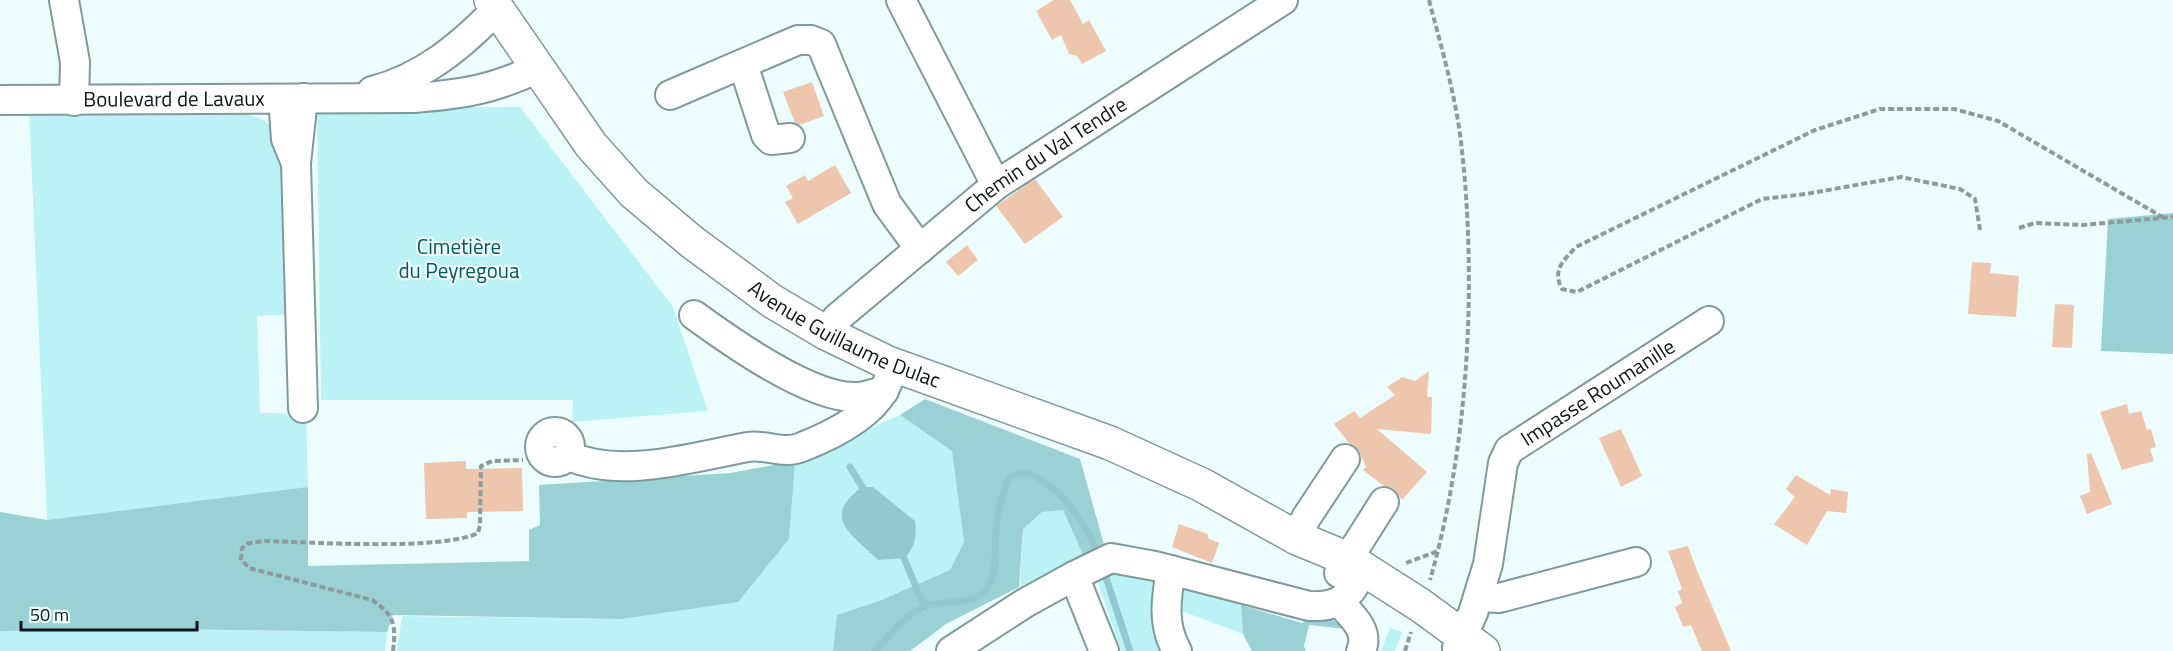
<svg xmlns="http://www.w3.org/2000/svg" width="2173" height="651" font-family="'Titillium Web',sans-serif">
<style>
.green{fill:#bbf2f6}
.forest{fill:#9ad1d5}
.water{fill:#93c9ce}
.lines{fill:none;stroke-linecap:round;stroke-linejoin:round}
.stream{stroke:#93c9ce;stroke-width:7}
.building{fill:#eec5ad}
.minor-casing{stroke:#809a9c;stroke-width:32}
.major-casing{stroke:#809a9c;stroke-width:36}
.path{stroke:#8e9b9c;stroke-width:4;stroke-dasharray:6 3;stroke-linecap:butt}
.minor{stroke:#fff;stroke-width:28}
.major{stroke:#fff;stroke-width:33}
.labels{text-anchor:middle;stroke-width:4.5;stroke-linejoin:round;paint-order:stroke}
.street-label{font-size:21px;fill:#0e1718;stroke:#edfdfe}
.park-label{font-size:21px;fill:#04575c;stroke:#edfdfe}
</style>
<rect width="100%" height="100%" fill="#edfdfe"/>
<path class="green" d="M 520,107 L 673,307 L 708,411 L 572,422 L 573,400 L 321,400 L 317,108 Z
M 29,109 L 247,114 C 268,119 275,129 285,147 L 290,315 L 257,316 L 260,413 L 306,414 L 308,487 L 47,520 Z
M 900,415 L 952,451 L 964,542 L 950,570 L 879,601 L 838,615 L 833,651 L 397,651 L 402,616 L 621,619 L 795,461 Z
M 1063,510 L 1083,555 L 1020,587 L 1023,529 L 1042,512 Z
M 1123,569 L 1152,579 C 1160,602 1150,628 1161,651 L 1121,651 L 1097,579 Z
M 1186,589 L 1241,605 L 1243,634 L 1179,610 L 1180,593 Z
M 1390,628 L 1402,632 L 1395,651 L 1381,651 Z
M 156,629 L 387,632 L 385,651 L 0,651 L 0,631 Z"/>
<path class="forest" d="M 2173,213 L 2173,354 L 2101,351 L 2108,219 Z
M 925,399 L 1080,459 L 1105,548 L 1083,555 L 1063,510 L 1042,512 L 1023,529 L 1019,587 L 946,624 L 910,651 L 833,651 L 837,615 L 879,601 L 950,570 L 964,542 L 952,451 L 900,415 Z
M 795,461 L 789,539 L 738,602 L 621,619 L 393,615 L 387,632 L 156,629 L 0,631 L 0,512 L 47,520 L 308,487 L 308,566 L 529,561 L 529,530 L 540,525 L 539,485 L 731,473 Z
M 1241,605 L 1302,623 L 1309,616 L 1345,623 L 1345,629 L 1309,625 L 1304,646 L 1306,651 L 1252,651 L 1243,634 Z"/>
<path class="water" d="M 862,487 L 873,487 L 915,521 C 917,537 915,546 905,558 L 878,560 C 852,534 820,518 862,487 Z"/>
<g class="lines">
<path class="stream" d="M 850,467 L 866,493
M 901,551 L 924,606
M 1103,568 L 1130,651
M 875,651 C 890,635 903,617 923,607 C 942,598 974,608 987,588 C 999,571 994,548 996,529 C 998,511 1002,491 1010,476 L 1024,472 C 1058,482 1088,525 1099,558"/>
</g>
<path class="building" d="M 1054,0 L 1070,0 L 1083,24 L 1089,20 L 1106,51 L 1082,64 L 1077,56 L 1069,54 L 1061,35 L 1052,40 L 1036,11 Z
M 812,82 L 824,116 L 799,125 L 795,123 L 783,92 Z
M 835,165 L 851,193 L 798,224 L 785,202 L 793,198 L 786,186 L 805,175 L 808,181 Z
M 1035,179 L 1063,217 L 1025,244 L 996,206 Z
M 967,245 L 978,260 L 958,276 L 946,262 Z
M 1972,262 L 1991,263 L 1990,273 L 2019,276 L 2016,317 L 1968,314 Z
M 2055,304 L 2074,305 L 2072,348 L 2052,347 Z
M 1429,371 L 1427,397 L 1432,397 L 1431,434 L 1377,429 L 1427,472 L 1402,500 L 1393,488 L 1384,486 L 1363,470 L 1366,467 L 1359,451 L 1349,443 L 1334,424 L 1354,411 L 1360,418 L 1395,395 L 1387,387 L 1402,377 L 1415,381 Z
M 2127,404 L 2129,414 L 2141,411 L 2147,430 L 2151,429 L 2156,447 L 2150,449 L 2154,461 L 2122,470 L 2100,412 Z
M 1621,429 L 1642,476 L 1621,487 L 1599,438 Z
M 2091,453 L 2112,504 L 2087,514 L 2080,496 L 2090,492 L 2087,454 Z
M 466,461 L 466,469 L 522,468 L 523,511 L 467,512 L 467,518 L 426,519 L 424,463 Z
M 1796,475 L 1830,495 L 1831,489 L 1848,492 L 1846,513 L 1827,511 L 1807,545 L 1774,524 L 1795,497 L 1786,489 Z
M 1179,524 L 1208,534 L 1208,538 L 1219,543 L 1212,563 L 1172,547 Z
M 1688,546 L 1696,568 L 1731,651 L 1702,651 L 1691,625 L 1683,627 L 1675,607 L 1682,603 L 1678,591 L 1682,589 L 1668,551 Z"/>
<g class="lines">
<defs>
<g id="minor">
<path d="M 64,0 L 75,62 L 74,101"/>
<path d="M 901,0 L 996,185"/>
<path d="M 743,64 L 766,135 L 771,140 L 790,138"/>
<path d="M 372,91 C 423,78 461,46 497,9"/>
<path d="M 670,95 L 798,40 L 811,40 L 821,44 L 887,204 L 920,249"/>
<path d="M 283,99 L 286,139 L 296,163 L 303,98"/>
<path id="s1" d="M 0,100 L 414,98 C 463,94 491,90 536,69"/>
<path d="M 296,163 L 303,408"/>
<path d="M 694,315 C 731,342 811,399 857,397 C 865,397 875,393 884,391"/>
<path id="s2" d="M 826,333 L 837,318 L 996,185 L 1283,0"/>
<circle cx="555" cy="447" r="15"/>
<path d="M 567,455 C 621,480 692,457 748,447 C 766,444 784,455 802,447 C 830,436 868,418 884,390 C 888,383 891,373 894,365"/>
<path d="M 1297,538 L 1306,518 L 1345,459"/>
<path d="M 1171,570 C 1166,599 1162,625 1177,651"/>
<path d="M 1339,573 L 1384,502"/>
<path d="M 1074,576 L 1111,558 L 1155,566 L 1309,606 C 1332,607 1344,603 1356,583"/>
<path d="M 1478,597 L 1499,598 L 1636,562"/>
<path d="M 1340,603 C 1352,616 1370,631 1361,651"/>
<path id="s3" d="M 1457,648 L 1473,613 L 1488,564 L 1503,463 L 1509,450 L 1709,321"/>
<path d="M 951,651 L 1025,603 L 1074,576 L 1104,651"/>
</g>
<g id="major">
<path id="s4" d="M 491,0 L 591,145 L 634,193 L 692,242 L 772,301 L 826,333 L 888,363 L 1110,443 L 1202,485 L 1297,538 L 1348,559 L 1420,605 L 1483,651"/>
</g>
</defs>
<use href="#minor" class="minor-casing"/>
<use href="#major" class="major-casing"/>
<path class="path" d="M 1429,0 C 1442,50 1457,100 1462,151 C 1477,287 1468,448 1430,580
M 2019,228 L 2035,223 L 2083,225 L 2173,217
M 1980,230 L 1975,199 L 1960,189 L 1901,177 L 1806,194 L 1762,199 L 1577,292 L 1562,289 C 1552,270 1563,261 1576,247 L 1815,130 L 1880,109 L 1954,109 L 1998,121 L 2164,218
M 1406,563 L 1438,551
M 393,651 C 396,626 395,615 372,600 L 249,568 L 241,559 L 242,548 L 249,543 L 264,541 C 311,542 441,551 478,533 L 480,525 L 481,466 L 492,461 L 523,460
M 1405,651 L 1411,632"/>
<use href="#minor" class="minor"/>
<use href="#major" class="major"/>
</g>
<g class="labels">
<g class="street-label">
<text dy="7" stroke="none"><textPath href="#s1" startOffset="174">Boulevard de Lavaux</textPath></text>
<text dy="7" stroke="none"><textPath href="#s2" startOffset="284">Chemin du Val Tendre</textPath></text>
<text dy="7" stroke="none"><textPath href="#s4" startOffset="496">Avenue Guillaume Dulac</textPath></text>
<text dy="7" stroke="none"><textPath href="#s3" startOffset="312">Impasse Roumanille</textPath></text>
</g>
<g class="park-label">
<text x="459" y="254">Cimetière<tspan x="459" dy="24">du Peyregoua</tspan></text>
</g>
</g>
<path d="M21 621v9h176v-9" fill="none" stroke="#0e1718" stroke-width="3"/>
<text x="30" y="621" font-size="18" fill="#0e1718" stroke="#edfdfe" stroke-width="4.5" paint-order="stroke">50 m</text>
</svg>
